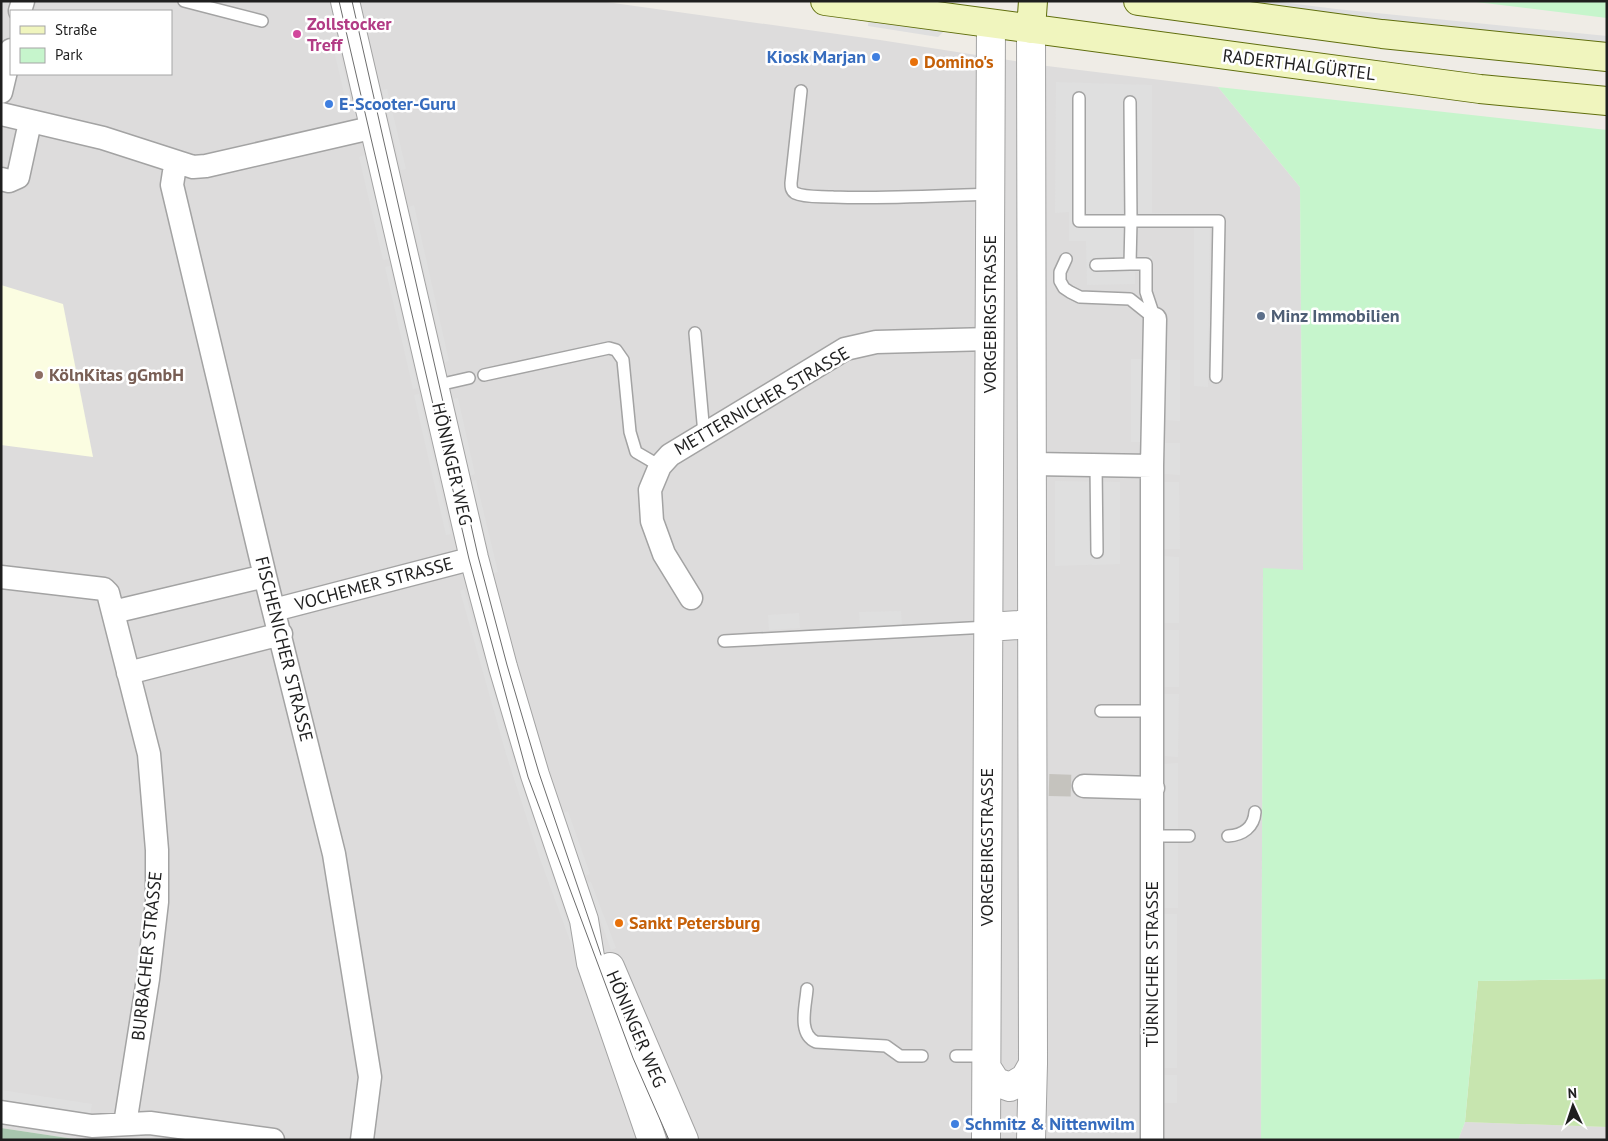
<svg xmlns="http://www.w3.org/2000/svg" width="1608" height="1141" font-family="'PT Sans',sans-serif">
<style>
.residential{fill:#dddcdc;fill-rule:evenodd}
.education{fill:#fbfde1}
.grass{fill:#c7e5af}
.cemetery{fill:#a8c6ae}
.park{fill:#c6f5cc}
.parking{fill:#dfdfdf}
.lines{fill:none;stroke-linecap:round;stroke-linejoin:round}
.minor-tunnel{stroke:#c5c3be;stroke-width:22;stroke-dasharray:22 11;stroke-linecap:butt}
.service-casing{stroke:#a3a3a3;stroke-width:14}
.minor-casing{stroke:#a3a3a3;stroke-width:25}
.tertiary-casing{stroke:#a3a3a3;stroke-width:30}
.secondary-casing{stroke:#606e0d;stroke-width:30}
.service{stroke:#fff;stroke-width:11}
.minor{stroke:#fff;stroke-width:22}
.tertiary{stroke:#fff;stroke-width:28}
.secondary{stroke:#f0f5be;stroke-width:28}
.tram{stroke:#6d6d6d;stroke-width:1}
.hotel-dot{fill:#d1479c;stroke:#fff;stroke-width:2}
.shop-dot{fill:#3f7fe0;stroke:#fff;stroke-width:2}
.food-dot{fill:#e8710a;stroke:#fff;stroke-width:2}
.service-dot{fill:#5c6f8a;stroke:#fff;stroke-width:2}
.education-dot{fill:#8d6e63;stroke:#fff;stroke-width:2}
.labels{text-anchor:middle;stroke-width:5;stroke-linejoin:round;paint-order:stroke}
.hotel-label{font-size:18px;font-weight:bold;fill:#b23c85;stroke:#fff;text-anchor:start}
.shop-label{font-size:18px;font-weight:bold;fill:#366cbe;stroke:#fff;text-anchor:start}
.food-label{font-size:18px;font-weight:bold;fill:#c56008;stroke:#fff;text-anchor:start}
.street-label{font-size:18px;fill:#1f1f1f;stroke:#fff}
.service-label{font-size:18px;font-weight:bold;fill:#4e5e75;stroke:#fff;text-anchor:start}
.education-label{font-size:18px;font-weight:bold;fill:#785e54;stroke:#fff;text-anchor:start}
</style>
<rect width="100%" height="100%" fill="#efece6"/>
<path class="residential" d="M 1,1 L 599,1 L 880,40 L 1047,66 L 1218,87 L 1300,187 L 1303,570 L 1263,569 L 1261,1140 L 81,1140 L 1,1128 ZM 11,11 L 171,11 L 171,74 L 11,74 Z
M 1465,1122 L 1607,1127 L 1607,1140 L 1458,1140 Z"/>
<path class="education" d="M 1,285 L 63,304 L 93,457 L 1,445 Z"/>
<path class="grass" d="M 1607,979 L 1607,1127 L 1465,1122 L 1478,981 Z"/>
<path class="cemetery" d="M 1,1128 L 81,1140 L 1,1140 Z"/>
<path class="park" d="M 1468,1 L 1607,1 L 1607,18 Z
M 1218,87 L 1607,130 L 1607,979 L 1478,981 L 1465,1122 L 1458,1140 L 1261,1140 L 1263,568 L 1303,570 L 1300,187 Z"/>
<path class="parking" d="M 1235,1 L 1273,1 L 1336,9 L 1607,36 L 1607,46 L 1335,18 Z
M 869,19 L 944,31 L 938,37 L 868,26 Z
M 337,42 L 352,104 L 347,105 L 332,43 Z
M 1056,82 L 1152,85 L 1152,213 L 1210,214 L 1208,387 L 1194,386 L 1194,227 L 1138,227 L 1137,257 L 1152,256 L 1152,272 L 1135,272 L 1135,284 L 1087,285 L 1086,241 L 1069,241 L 1069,212 L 1055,213 Z
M 387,89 L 406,169 L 401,170 L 382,90 Z
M 365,155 L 389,259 L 383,260 L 359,157 Z
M 414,205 L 449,361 L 445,362 L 409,207 Z
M 390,266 L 418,388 L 413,389 L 385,267 Z
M 1131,359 L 1146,359 L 1146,442 L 1131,442 Z
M 1164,360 L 1180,360 L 1180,421 L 1164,420 Z
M 419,394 L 451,534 L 446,535 L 414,395 Z
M 458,398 L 475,474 L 470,476 L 453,399 Z
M 1164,443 L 1180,443 L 1180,475 L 1164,474 Z
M 476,480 L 498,572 L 494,573 L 471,481 Z
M 1055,481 L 1120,482 L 1120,564 L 1055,566 Z
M 1163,482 L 1179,482 L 1180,549 L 1163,549 Z
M 1163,556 L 1179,557 L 1179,623 L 1163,623 Z
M 464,589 L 511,752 L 564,912 L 603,1019 L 599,1020 L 539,856 L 506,754 L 460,591 Z
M 901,611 L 902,625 L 860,627 L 859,612 Z
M 799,613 L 800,628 L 769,630 L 768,615 Z
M 1163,630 L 1179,630 L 1179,687 L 1163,687 Z
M 1162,694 L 1179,694 L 1178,757 L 1162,756 Z
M 1178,763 L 1178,831 L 1162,831 L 1162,764 Z
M 568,811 L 590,874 L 585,876 L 563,813 Z
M 1162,840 L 1178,840 L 1178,908 L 1162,908 Z
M 591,882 L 616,948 L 611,950 L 587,883 Z
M 1161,914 L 1177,914 L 1177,1068 L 1161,1068 Z
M 1160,1075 L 1177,1075 L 1177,1103 L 1160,1103 Z
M 1,1090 L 92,1104 L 90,1117 L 1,1103 Z"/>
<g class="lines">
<path class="minor-tunnel" d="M 1049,785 L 1084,786"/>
<defs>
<path id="service" d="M 184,1 L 262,21
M 801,91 L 791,183 C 791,187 791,190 795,193 C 805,198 822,196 833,197 C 886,199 938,196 990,194
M 1079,98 L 1079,221 L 1131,221 L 1130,264 L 1146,264 L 1146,292 L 1155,319
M 1130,102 L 1131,221 L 1219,221 L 1216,377
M 1066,259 L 1060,272 L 1060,281 L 1064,288 L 1070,292 L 1080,297 L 1130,299 L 1155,319
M 1096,265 L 1130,264
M 695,333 L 704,434
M 484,375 L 609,348 L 616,350 L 623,360 L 630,432 L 636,452 L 660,466
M 434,386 L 469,378
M 1096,465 L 1097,552
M 724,641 L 988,627
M 1101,711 L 1153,711
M 1153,836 L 1189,836
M 1228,836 C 1243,835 1254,827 1255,812
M 807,989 C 806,1005 797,1034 816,1042 L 886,1046 L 900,1056 L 922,1056
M 956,1056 L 987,1056"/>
<path id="minor" d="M 20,11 L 23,1
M 1,92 L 11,50
M 1,114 L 103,138 L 193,167 L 206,166 L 375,127
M 179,163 L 174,172 L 172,185 L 265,576 L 334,854 L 370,1077 L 362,1140
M 1,179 L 9,181 L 18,177 L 30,122
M 1033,464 L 1152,466
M 1,577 L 104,589 L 108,593 L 149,754 L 157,850 L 157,902 L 148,979 L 125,1124
M 691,598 L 664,554 L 652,521 L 650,490 L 660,466 L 670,455 L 845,349 L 876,342 L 990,339
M 274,610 L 474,558
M 113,612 L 265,576
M 128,673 L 281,634
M 1084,786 L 1153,788
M 1,1112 L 92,1126 L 150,1123 L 273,1140
M 1152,1140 L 1152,466 L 1155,319"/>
<path id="tertiary" d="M 345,1 L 474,558 L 503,667 L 535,775 L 584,920 L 591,963 L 652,1140
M 988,627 L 1032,624
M 610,967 L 684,1140
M 987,1068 L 996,1082 L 1010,1087 L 1025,1078 L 1033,1064
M 986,1140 L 991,24
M 1031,1140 L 1033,1064 L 1031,29"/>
<path id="secondary" d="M 825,1 L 1480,89 L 1607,101
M 1138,1 L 1382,34 L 1607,57
M 1031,29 L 1033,1"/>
</defs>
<use href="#service" class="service-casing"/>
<use href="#minor" class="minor-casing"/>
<use href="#tertiary" class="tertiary-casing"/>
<use href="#secondary" class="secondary-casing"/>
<use href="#service" class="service"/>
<use href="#minor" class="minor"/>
<use href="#tertiary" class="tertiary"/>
<use href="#secondary" class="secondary"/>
<path class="tram" d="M 339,1 L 469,559 L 528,777 L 633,1058 L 669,1140
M 352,1 L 478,556 L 507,665 L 539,773 L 601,955
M 620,1004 L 636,1049"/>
</g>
<circle class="hotel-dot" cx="297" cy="34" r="5"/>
<g class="shop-dot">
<circle cx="876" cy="57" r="5"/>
<circle cx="329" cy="104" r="5"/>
<circle cx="955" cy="1124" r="5"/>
</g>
<g class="food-dot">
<circle cx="914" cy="62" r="5"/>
<circle cx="619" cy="923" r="5"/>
</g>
<circle class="service-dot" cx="1261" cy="316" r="5"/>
<circle class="education-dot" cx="39" cy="375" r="5"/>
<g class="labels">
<g class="hotel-label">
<text x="307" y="30">Zollstocker<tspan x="307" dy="21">Treff</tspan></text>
</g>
<g class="shop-label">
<text x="866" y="63" text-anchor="end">Kiosk Marjan</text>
<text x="339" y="110">E-Scooter-Guru</text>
<text x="965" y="1130">Schmitz &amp; Nittenwilm</text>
</g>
<g class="food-label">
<text x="924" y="68">Domino's</text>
<text x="629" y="929">Sankt Petersburg</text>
</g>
<g class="street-label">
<text transform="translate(1299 65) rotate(7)" y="6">RADERTHALGÜRTEL</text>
<text transform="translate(990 314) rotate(-90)" y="6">VORGEBIRGSTRASSE</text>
<text transform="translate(762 401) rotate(-30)" y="6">METTERNICHER STRASSE</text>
<text transform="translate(452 464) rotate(77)" y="6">HÖNINGER WEG</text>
<text transform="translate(374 584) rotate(-15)" y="6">VOCHEMER STRASSE</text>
<text transform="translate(284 649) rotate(76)" y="6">FISCHENICHER STRASSE</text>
<text transform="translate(987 847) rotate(-90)" y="6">VORGEBIRGSTRASSE</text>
<text transform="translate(147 956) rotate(-84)" y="6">BURBACHER STRASSE</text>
<text transform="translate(1152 964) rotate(-90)" y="6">TÜRNICHER STRASSE</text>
<text transform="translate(636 1029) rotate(67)" y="6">HÖNINGER WEG</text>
</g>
<g class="service-label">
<text x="1271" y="322">Minz Immobilien</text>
</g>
<g class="education-label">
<text x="49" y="381">KölnKitas gGmbH</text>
</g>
</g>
<rect width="1608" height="1141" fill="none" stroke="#1f1f1f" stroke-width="5"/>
<rect x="10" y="10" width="162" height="65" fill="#ffffff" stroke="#a5a5a5"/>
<rect x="20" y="26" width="25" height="8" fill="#f0f5be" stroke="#a5a5a5"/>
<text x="55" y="35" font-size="15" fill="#1f1f1f">Straße</text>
<rect x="20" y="48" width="25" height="15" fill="#c6f5cc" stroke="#a5a5a5"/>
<text x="55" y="60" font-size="15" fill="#1f1f1f">Park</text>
<g transform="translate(1573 1106) rotate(357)" stroke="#ffffff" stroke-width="4" paint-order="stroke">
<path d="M0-4L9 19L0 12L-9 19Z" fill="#1f1f1f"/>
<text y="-8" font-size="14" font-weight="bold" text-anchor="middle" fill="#1f1f1f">N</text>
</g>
</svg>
